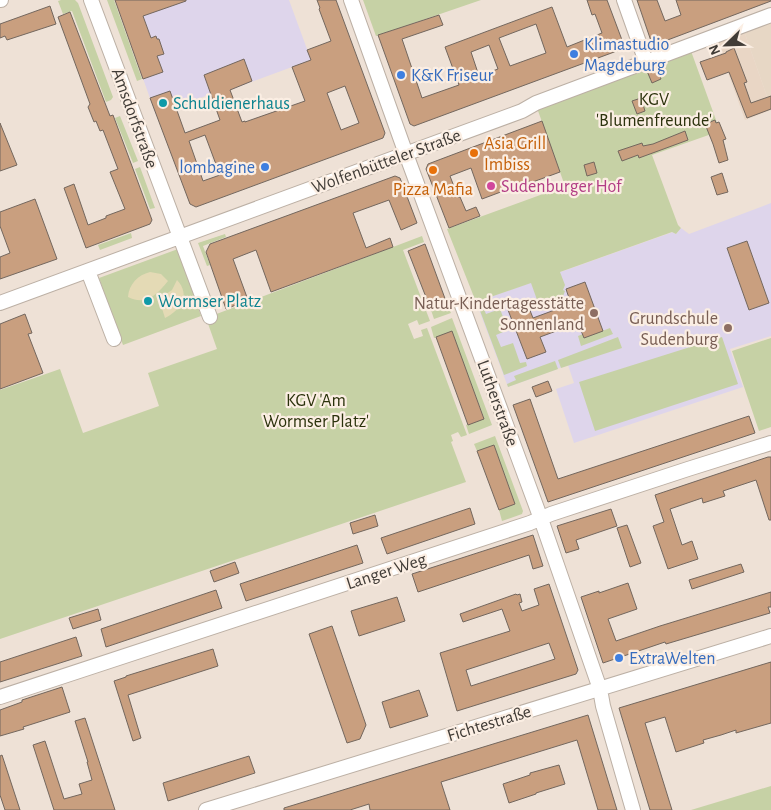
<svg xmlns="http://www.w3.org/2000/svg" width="771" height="810" font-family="'Alegreya Sans',sans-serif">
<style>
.commercial{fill:#e7d7c5}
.built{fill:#e9d6c5}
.education{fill:#ded5eb}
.green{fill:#c6d1a5}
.sand{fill:#e4dab5}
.building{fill:#c99f7f;stroke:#73675e;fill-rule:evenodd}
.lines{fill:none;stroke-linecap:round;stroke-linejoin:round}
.minor-casing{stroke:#bcb0a5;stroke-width:16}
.minor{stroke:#fff;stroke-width:14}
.shop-dot{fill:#3f7fe0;stroke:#fbeee3;stroke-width:2}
.culture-dot{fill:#0f9aa8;stroke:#fbeee3;stroke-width:2}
.food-dot{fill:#e8710a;stroke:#fbeee3;stroke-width:2}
.hotel-dot{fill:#d1479c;stroke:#fbeee3;stroke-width:2}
.education-dot{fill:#8d6e63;stroke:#fbeee3;stroke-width:2}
.labels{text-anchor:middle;stroke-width:4.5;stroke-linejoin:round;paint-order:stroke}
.shop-label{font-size:18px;fill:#366cbe;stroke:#fbeee3;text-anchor:start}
.park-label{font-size:18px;fill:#2b320c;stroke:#fbeee3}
.culture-label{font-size:18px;fill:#0d838f;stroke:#fbeee3;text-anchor:start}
.street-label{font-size:18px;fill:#413c37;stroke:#fbeee3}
.food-label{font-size:18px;fill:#c56008;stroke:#fbeee3;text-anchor:start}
.hotel-label{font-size:18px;fill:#b23c85;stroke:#fbeee3;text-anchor:start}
.education-label{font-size:18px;fill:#785e54;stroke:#fbeee3;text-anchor:end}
</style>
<rect width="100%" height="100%" fill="#eee1d6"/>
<path class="commercial" d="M 771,21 L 771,108 L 744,31 Z"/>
<path class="built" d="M 744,31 L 771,108 L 771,110 L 745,120 L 717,42 Z"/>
<path class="education" d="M 115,0 L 289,0 L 311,60 L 230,90 L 229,87 L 156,115 Z
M 771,203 L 771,336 L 730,349 L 743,387 L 574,443 L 556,389 L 574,383 L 568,365 L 508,387 L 476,302 L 673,232 L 676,234 L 681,228 L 689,234 Z"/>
<path class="green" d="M 61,0 L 75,0 L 78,3 L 113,97 L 111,100 L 106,102 L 72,11 L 63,14 L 58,1 Z
M 107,0 L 114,0 L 142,79 L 137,81 Z
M 363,0 L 481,0 L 376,36 Z
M 691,51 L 720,131 L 652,155 L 678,225 L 681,228 L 676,234 L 672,232 L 560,272 L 565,285 L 563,290 L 565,291 L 560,304 L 541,311 L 531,283 L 476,302 L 447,229 L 565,186 L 537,108 Z
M 120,116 L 138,161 L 133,163 L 115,118 Z
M 140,167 L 155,208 L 150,209 L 135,169 Z
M 131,233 L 132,238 L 100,250 L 98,245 Z
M 225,234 L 226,237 L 203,246 L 210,265 L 207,266 L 198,243 Z
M 422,236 L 424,242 L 403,250 L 430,321 L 419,325 L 417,320 L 408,324 L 414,339 L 423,336 L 421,330 L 427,328 L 467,435 L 461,437 L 458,432 L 451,435 L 453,441 L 451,442 L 466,482 L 0,639 L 0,390 L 60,369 L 83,433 L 159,406 L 148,373 L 217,349 L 206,318 Z
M 178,249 L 201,316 L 123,345 L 99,278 Z
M 447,304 L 451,313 L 434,319 L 431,310 Z
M 483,307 L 486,314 L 500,309 L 508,330 L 496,335 L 501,347 L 513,343 L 520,363 L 526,362 L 527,366 L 504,375 L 479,308 Z
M 452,318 L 492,425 L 469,434 L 466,425 L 484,418 L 452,332 L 434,338 L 431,327 Z
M 610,328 L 613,334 L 581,346 L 578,336 L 583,334 L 584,338 Z
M 618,337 L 622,348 L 561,368 L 558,360 Z
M 722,337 L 738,384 L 595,431 L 579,382 Z
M 771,338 L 771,427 L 759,431 L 732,351 Z
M 555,361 L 558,369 L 508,387 L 507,384 L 516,380 L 514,376 Z
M 495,436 L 523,511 L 522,514 L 502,521 L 499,510 L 515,504 L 494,445 L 477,451 L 474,444 Z
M 771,786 L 771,810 L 691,810 Z"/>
<path class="sand" d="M 150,272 L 161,274 L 168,281 C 157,294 147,306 128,297 C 129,284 138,275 150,272 Z
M 177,280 C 191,295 181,310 165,318 L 159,299 L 172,290 Z"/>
<path class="building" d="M 115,0 L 186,0 L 186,1 L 143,16 L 151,38 L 156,36 L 157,39 L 159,39 L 164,54 L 157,56 L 163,72 L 143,79 Z
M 317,0 L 336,0 L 385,133 L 383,138 L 196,207 L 190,204 L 150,98 L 170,91 L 185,133 L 220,120 L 204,75 L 244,59 L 252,81 L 230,90 L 242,122 L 245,121 L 245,122 L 305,101 L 292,67 L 311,60 L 307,50 L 331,41 L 319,9 L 320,8 ZM 345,86 L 359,123 L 341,130 L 327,93 ZM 205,135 L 220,175 L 203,181 L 189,141 Z
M 587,0 L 607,0 L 625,48 L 414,126 L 410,124 L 378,35 L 439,15 L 443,25 L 402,39 L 422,98 L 459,85 L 445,47 L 552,7 L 567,47 L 602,33 L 595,14 L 592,15 ZM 536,24 L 546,53 L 510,66 L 499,38 ZM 489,45 L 498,69 L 479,76 L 471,52 Z
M 637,0 L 657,0 L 665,21 L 681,15 L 676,0 L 771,0 L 771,1 L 657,44 L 651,41 Z
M 50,6 L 56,24 L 7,40 L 5,36 L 0,38 L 0,24 Z
M 70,12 L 110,116 L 113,115 L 152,220 L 150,224 L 86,248 L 64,188 L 74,184 L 88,225 L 106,218 L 106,216 L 125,209 L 110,172 L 118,169 L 103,130 L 100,131 L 96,121 L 94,122 L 88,107 L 90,104 L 58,17 Z
M 734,48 L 747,82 L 744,83 L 751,103 L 771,96 L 771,109 L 747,118 L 729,72 L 707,80 L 700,62 L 726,53 L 726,52 Z
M 657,68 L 661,79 L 652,83 L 647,71 Z
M 641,98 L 645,111 L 637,114 L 632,101 Z
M 715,120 L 716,123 L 719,122 L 726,139 L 723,140 L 728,160 L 719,163 L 713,144 L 705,124 Z
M 542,121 L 560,172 L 530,183 L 530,181 L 482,199 L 471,168 L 450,176 L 458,197 L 460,197 L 466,211 L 476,207 L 480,216 L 449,228 L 426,169 L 428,164 Z
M 0,123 L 17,165 L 0,171 Z
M 685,131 L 688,140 L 639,158 L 638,155 L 622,161 L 618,151 L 642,143 L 643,146 L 653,144 Z
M 594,162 L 597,173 L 587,176 L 584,165 Z
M 722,173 L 728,192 L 717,195 L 711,177 Z
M 395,176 L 400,178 L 417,223 L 401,230 L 389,200 L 353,213 L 366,248 L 390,238 L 393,247 L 271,292 L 256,250 L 233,259 L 248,300 L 226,309 L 206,252 L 210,244 Z
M 35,199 L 57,259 L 0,279 L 0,257 L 10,253 L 0,226 L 0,212 Z
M 747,241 L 769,303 L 749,310 L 727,248 Z
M 425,244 L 447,304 L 431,310 L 408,251 Z
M 585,282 L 603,331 L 584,338 L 578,323 L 540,337 L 546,352 L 527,359 L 508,310 L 527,303 L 533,318 L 571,304 L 566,289 Z
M 25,314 L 32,333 L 28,334 L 43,373 L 0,389 L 0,324 Z
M 452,331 L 484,419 L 468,425 L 436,337 Z
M 548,381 L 552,391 L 536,397 L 532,387 Z
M 530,399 L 558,479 L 749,416 L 755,433 L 548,502 L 513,405 Z
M 494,445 L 515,504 L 499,510 L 477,451 Z
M 768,457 L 771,457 L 771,520 L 769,520 L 756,480 L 723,491 L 725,496 L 703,503 L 702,498 L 670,509 L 682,545 L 692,541 L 698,559 L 668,569 L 653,526 L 664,522 L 655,495 Z
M 470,508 L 475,524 L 387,554 L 381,538 Z
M 611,509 L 617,526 L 576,540 L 579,549 L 566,553 L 557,526 Z
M 375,515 L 378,526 L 353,534 L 350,523 Z
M 627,525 L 641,563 L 630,567 L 617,528 Z
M 533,535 L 543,566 L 533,569 L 529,555 L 418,592 L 412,574 Z
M 357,545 L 363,563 L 246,601 L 240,584 Z
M 235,562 L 239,573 L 214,582 L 210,571 Z
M 741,564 L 744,572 L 692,589 L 689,580 Z
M 628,583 L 637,609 L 608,619 L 616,641 L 660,626 L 771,592 L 771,607 L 768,607 L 770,613 L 666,644 L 665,642 L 603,663 L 581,597 L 599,591 L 599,593 Z
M 549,584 L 578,670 L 576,674 L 457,711 L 440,653 L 510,631 L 502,609 L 463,622 L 460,614 L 516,594 L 517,595 L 520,594 L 522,602 L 519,603 L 522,611 L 539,605 L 534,589 ZM 549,643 L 555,659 L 471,686 L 466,670 Z
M 216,590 L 222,608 L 106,647 L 101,629 Z
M 397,597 L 405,621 L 359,636 L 351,611 Z
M 98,609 L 101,620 L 73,629 L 69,618 Z
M 332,626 L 366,725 L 360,739 L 347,743 L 309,634 Z
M 76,637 L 82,656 L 0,682 L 0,662 Z
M 213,649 L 218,666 L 128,695 L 141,738 L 133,741 L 114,681 L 126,677 L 126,676 Z
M 771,662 L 771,723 L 736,733 L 736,730 L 721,735 L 703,740 L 704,743 L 676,752 L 665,717 L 645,723 L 672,810 L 650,810 L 619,708 Z
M 62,687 L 70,712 L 23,727 L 24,729 L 0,736 L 0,710 L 22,702 L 22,700 Z
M 419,690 L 428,716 L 390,728 L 382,702 Z
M 588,715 L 617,810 L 598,810 L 577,740 L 441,782 L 450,810 L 370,810 L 369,804 L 350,810 L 284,810 L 284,808 Z
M 85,718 L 115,810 L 54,810 L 33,745 L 45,741 L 64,799 L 82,794 L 79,784 L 92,780 L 87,762 L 88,762 L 75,721 Z
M 2,755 L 20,810 L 5,810 L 0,795 L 0,756 Z
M 249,756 L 255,773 L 168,801 L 163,783 Z
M 559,765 L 565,784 L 536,793 L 536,794 L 509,803 L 503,784 L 530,775 L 530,773 Z"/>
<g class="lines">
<defs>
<path id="minor" d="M 0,0 L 1,0
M 91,0 L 210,317
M 351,0 L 406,154 L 541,519 L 600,689 L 603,706 L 633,810
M 624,0 L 646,62
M 88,271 L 114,339
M 0,303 L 522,111 L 536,103 L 771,15
M 0,697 L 530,523 L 551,514 L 688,469 L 771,443
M 206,810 L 771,636"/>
</defs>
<use href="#minor" class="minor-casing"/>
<use href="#minor" class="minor"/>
</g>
<g class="shop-dot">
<circle cx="574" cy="54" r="5"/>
<circle cx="401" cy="75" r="5"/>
<circle cx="265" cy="167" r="5"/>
<circle cx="619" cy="658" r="5"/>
</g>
<g class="culture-dot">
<circle cx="163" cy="103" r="5"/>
<circle cx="148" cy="301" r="5"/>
</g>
<g class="food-dot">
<circle cx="474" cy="153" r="5"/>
<circle cx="433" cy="170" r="5"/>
</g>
<circle class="hotel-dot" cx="491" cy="186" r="5"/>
<g class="education-dot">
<circle cx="594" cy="313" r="5"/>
<circle cx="728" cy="328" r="5"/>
</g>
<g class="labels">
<g class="shop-label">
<text x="584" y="50">Klimastudio<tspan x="584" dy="21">Magdeburg</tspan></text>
<text x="411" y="81">K&amp;K Friseur</text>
<text x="255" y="173" text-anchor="end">lombagine</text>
<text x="629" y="664">ExtraWelten</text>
</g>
<g class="park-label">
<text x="654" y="105">KGV<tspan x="654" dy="21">'Blumenfreunde'</tspan></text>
<text x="316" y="406">KGV 'Am<tspan x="316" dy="21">Wormser Platz'</tspan></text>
</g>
<g class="culture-label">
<text x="173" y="109">Schuldienerhaus</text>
<text x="158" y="307">Wormser Platz</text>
</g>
<g class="street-label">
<text transform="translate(135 118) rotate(70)" y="6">Amsdorfstraße</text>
<text transform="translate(386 161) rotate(-20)" y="6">Wolfenbütteler Straße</text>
<text transform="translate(498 403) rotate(70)" y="6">Lutherstraße</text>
<text transform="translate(386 571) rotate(-18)" y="6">Langer Weg</text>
<text transform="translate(489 723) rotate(-17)" y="6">Fichtestraße</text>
</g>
<g class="food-label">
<text x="484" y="149">Asia Grill<tspan x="484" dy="21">Imbiss</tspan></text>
<text x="433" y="195" text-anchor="middle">Pizza Mafia</text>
</g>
<g class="hotel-label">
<text x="501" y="192">Sudenburger Hof</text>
</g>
<g class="education-label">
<text x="584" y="309">Natur-Kindertagesstätte<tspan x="584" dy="21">Sonnenland</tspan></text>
<text x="718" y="324">Grundschule<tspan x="718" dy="21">Sudenburg</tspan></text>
</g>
</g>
<g transform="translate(726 45) rotate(247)" stroke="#fbeee3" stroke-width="4" paint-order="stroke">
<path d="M0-4L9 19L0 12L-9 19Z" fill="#413c37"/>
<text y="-8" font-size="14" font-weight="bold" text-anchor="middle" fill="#413c37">N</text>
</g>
</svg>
